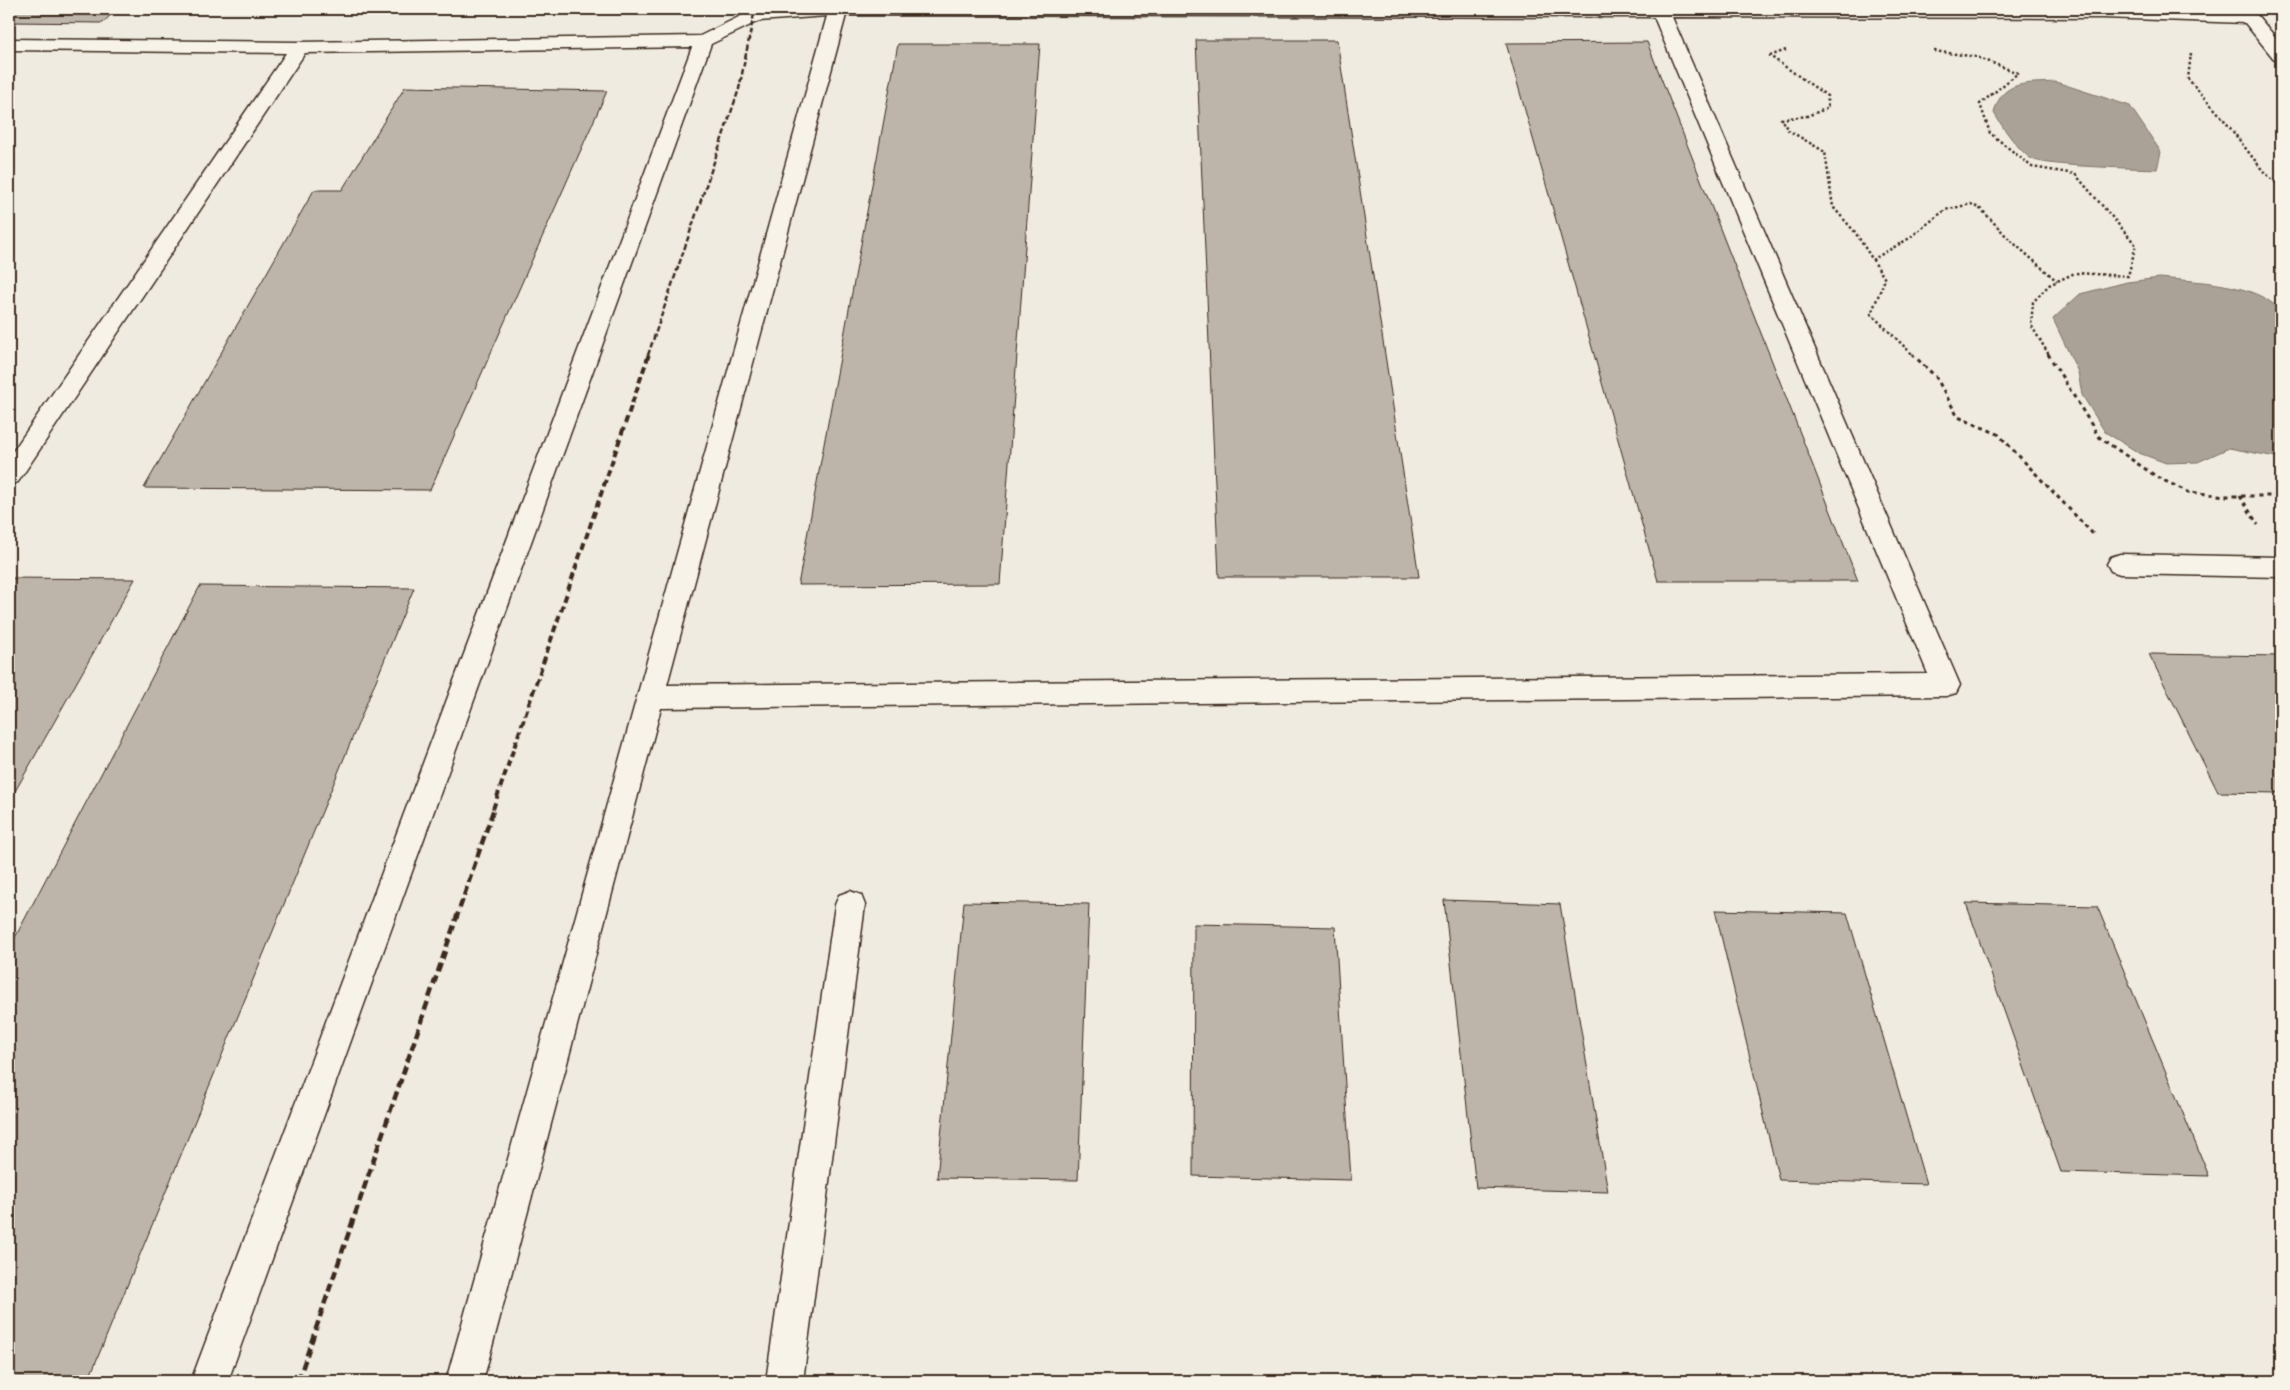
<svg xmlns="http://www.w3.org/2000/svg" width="2290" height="1390" font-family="Kalam,sans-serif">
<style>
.water{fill:#aaa296;stroke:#7e7266}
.building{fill:#bdb5aa;stroke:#3b2a1e}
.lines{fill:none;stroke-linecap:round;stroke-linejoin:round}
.street-casing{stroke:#3b2a1e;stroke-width:3}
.path-far1{stroke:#3b2a1e;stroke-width:2.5;stroke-dasharray:2.5 2.5;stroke-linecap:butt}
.path{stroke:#3b2a1e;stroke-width:3;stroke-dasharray:4 4;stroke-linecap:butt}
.street{fill:#f7f3e8;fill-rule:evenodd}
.rail-far2{stroke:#3b2a1e;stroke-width:2.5;stroke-dasharray:5.5 2.5;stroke-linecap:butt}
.rail-far1{stroke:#3b2a1e;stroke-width:4;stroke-dasharray:7 4;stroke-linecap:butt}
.rail{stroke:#3b2a1e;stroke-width:4.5;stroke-dasharray:9 4.5;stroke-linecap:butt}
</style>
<rect width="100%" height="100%" fill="#efebe0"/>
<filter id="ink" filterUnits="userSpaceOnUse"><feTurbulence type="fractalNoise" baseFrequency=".02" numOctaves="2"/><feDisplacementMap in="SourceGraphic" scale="10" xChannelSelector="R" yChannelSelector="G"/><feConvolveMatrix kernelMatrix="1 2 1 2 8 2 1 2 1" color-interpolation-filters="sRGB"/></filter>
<g filter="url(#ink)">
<path class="water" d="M 2056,82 L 2130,106 L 2161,152 L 2157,169 C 2136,168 2042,167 2030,158 C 2016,147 2003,128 1994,113 C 2002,79 2027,84 2056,82 Z
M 2160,278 C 2197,282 2255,282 2281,311 L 2281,458 L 2229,448 L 2198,462 L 2166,463 L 2139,453 L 2105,432 L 2082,395 L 2078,372 L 2053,319 L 2080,294 L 2127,282 Z"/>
<path class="building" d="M 9,9 L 116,9 L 103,23 L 9,22 Z
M 1196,40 L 1337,40 L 1419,577 L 1219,577 Z
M 1647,42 L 1858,581 L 1658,581 L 1506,43 Z
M 898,44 L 1040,44 L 1000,584 L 798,585 Z
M 405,87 L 607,91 L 430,490 L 144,488 L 314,190 L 342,190 Z
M 9,578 L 135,579 L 9,802 Z
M 200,586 L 414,588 L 88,1381 L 9,1381 L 9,949 Z
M 2149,654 L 2281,656 L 2281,793 L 2218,792 Z
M 1444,900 L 1560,904 L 1608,1192 L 1476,1188 Z
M 964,902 L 1089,904 L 1078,1180 L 937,1178 Z
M 1966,903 L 2097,906 L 2209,1176 L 2061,1172 Z
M 1715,910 L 1847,913 L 1926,1184 L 1779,1180 Z
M 1194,924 L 1335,927 L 1351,1180 L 1193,1176 Z"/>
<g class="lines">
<defs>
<path id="street" d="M 781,9 L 2136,9 L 2236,12 L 2234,9 L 2252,9 L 2281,44 L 2281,60 L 2274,59 L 2245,23 L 2103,18 L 1672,17 L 1960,685 L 1956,693 L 1946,696 L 661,708 L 483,1381 L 446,1381 L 827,16 L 759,21 L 711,44 L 228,1381 L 191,1381 L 692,47 L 305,53 L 18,482 L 9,485 L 9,457 L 286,53 L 9,50 L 9,39 L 299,42 L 700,36 L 749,12 ZM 846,15 L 1654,17 L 1928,674 L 667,685 Z
M 2120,554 L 2281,557 L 2281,577 L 2120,574 L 2111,571 L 2107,564 L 2111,557 Z
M 850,891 L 861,895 L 865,905 L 803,1381 L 766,1381 L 835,905 L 839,895 Z"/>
</defs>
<use href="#street" class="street-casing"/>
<path class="path-far1" d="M 1786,50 L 1770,56 L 1827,96 L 1828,108 L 1807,116 L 1781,119 L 1788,130 L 1825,152 L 1833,207 L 1855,232 L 1885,279 L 1871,314 L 1913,355
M 1934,51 L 1977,57 L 2018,73 L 1980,104 L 1990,133 L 2032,167 L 2075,174 L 2136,245 L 2128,276 L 2075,273 L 2049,285 L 2033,302 L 2031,325 L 2049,355
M 2191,53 L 2188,79 L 2221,116 L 2263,171 L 2281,187
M 1872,260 L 1908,239 L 1945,210 L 1971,204 L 1982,210 L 2009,239 L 2057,281"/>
<path class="path" d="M 1912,354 L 1936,377 L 1958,417 L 1998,434 L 2093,534
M 2048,354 L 2099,437 L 2157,477 L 2188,492 L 2227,496 L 2281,496
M 2240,496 L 2258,525"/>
<use href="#street" class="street"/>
<path class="rail-far2" d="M 648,355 L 739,89 L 755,9"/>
<path class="rail-far1" d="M 493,809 L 649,354"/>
<path class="rail" d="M 298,1381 L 494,808"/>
</g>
</g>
<rect width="2290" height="1390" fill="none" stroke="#f7f3e8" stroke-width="30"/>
<rect x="15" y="15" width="2260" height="1360" fill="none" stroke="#3b2a1e" stroke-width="2" filter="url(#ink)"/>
</svg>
